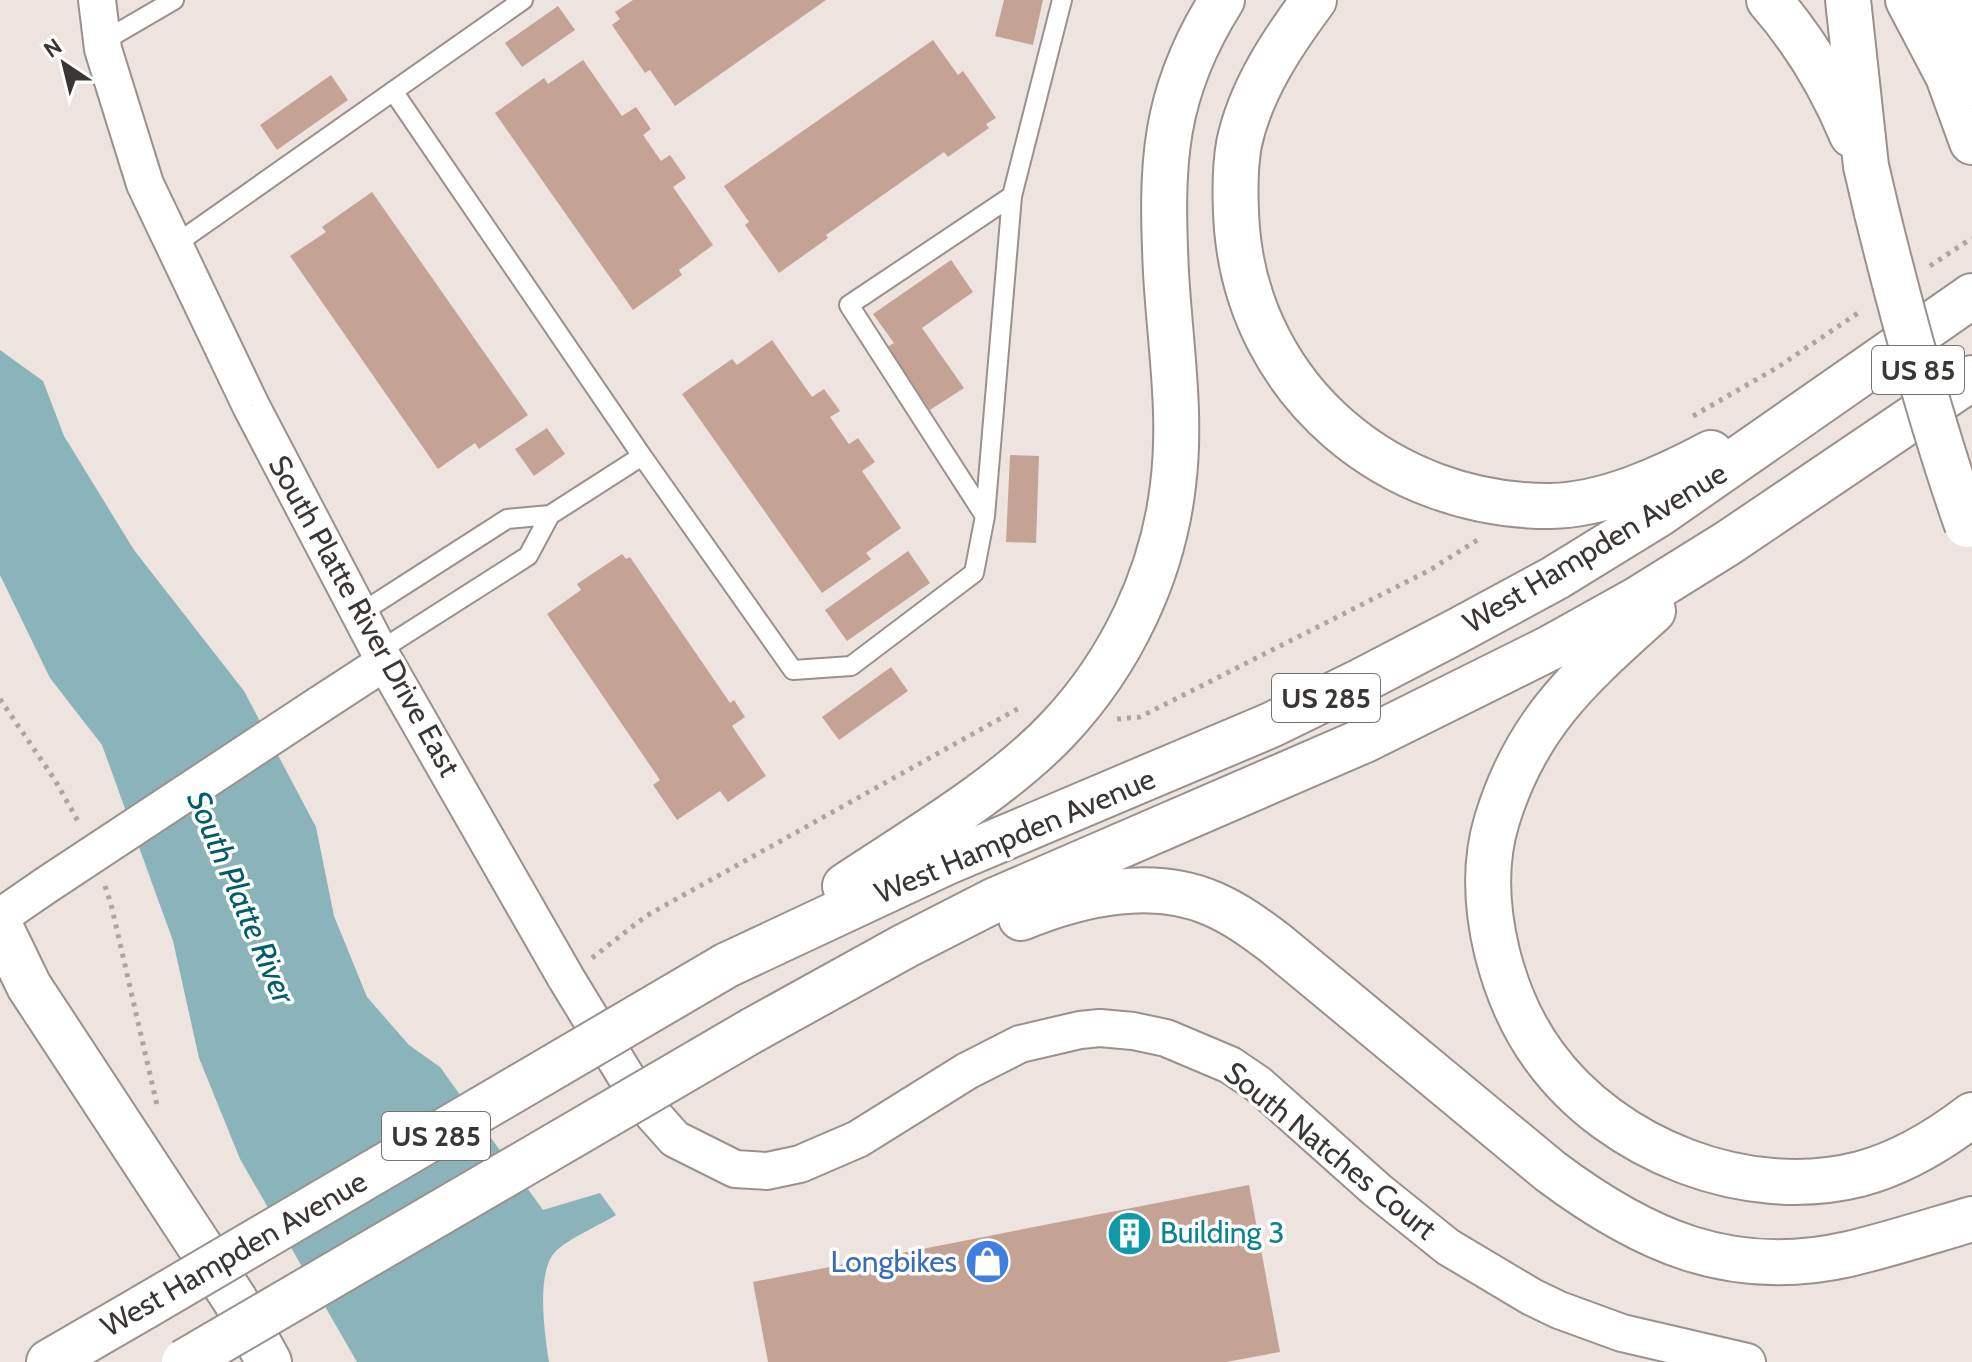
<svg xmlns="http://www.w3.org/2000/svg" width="1972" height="1362" font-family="Cabin,sans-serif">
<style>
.water{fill:#8ab4ba}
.building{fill:#c5a394}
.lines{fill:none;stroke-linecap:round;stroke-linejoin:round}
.lane-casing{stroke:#9a918d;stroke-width:22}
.street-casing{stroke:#9a918d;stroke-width:40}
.secondary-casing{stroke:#9a918d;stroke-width:48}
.highway-casing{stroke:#9a918d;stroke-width:48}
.path{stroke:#aca5a2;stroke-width:5;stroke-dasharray:4 6;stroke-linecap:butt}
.lane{stroke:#fff;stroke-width:18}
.street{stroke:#fff;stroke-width:36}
.secondary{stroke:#fff;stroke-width:44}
.highway{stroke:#fff;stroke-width:44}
.street-bridge-casing{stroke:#9a918d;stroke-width:40;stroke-linecap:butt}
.highway-bridge-casing{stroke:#9a918d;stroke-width:48;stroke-linecap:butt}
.street-bridge{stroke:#fff;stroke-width:36}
.highway-bridge{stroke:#fff;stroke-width:44}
.labels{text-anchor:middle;stroke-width:7;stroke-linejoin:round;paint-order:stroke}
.shield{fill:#fff;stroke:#747271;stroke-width:2}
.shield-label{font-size:28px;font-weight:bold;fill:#393634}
.street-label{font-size:30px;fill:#393634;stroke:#fff}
.culture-label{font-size:30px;fill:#0d838f;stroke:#fff;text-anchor:start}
.shop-label{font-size:30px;fill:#366cbe;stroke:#fff;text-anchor:end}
.water-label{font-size:32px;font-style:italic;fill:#015e69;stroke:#fff}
</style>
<rect width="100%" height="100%" fill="#ede3df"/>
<path class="water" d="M 0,350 L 43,381 L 64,436 L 134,550 L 244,691 L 316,827 L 334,916 L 367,997 L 409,1045 L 440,1067 L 543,1210 L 600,1193 L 616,1215 C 600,1225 568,1239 556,1251 C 535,1271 545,1336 549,1362 L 357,1362 L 240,1159 L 199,1058 L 173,941 L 102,745 L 50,678 L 0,575 Z"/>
<path class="building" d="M 633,0 L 826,0 L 675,106 L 650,70 L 645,73 L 612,25 L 620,19 L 615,12 Z
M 1004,0 L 1043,0 L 1033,45 L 995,36 Z
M 558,6 L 575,30 L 522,67 L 505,43 Z
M 933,40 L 958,75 L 963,71 L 996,118 L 986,124 L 989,128 L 948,157 L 944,152 L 826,235 L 828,238 L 779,273 L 745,225 L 749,222 L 724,186 Z
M 583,60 L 622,116 L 636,107 L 651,129 L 643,135 L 661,161 L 670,155 L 686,178 L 673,187 L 713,245 L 679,270 L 682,275 L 633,310 L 495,113 L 544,78 L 548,84 Z
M 331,75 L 348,100 L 277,150 L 260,125 Z
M 372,192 L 528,415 L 479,449 L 475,443 L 438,469 L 290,256 L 326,232 L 322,227 Z
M 951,260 L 973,292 L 922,328 L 964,388 L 930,410 L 887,347 L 894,343 L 873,314 Z
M 772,340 L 812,397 L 824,389 L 840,411 L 830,417 L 849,444 L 858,438 L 875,462 L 862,471 L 901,528 L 866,553 L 871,559 L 822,593 L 682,394 L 732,359 L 737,365 Z
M 547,428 L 565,454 L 534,476 L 515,449 Z
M 1010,455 L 1039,456 L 1036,543 L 1006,542 Z
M 908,551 L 930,583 L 847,641 L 825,610 Z
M 622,554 L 626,559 L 630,557 L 730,703 L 734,700 L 745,717 L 732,726 L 766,776 L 728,802 L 720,791 L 677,820 L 653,785 L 660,780 L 547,614 L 581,590 L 577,584 Z
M 891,667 L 908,691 L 839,740 L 822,717 Z
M 1249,1185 L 1280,1352 L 1226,1362 L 768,1362 L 753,1282 Z"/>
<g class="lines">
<defs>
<path id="lane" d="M 102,42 L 174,0
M 393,91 L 642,456 L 550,515
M 1012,196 L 1062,0
M 173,246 L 523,0
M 642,456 L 793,670 L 851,666 L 974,573 L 985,516 L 849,305 L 1012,196 L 985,516
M 359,614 L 507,519 L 550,515 L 528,556 L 379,651"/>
<path id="street" d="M 97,0 L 103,49 L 145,184 L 251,406 L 385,662 L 566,978 L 641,1101 L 675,1139 L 735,1169 L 767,1171 L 800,1164 L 858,1139 L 967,1071 L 1020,1044 L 1080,1030 L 1100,1028 L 1133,1031 L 1166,1038 L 1230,1065 L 1258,1084 L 1377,1190 L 1448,1247 L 1532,1297 L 1559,1310 L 1622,1333 L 1747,1362
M 319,705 L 385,662
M 0,917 L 45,886"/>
<path id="secondary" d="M 0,926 L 29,986 L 235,1300 L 269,1362"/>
<path id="highway" d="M 1314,0 C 1282,43 1250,91 1239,144 C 1234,172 1235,201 1237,229 C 1251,392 1390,507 1551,506 C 1605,505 1664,478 1711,453
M 1769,0 C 1805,41 1831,85 1852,135
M 1848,0 L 1866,166 L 1877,213
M 1908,0 L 1948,76 L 1972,142
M 1955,0 L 1964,85
M 1653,611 C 1580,677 1527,722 1497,820 C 1484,862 1487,910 1497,952 C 1506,988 1522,1026 1544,1056 C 1612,1150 1747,1203 1860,1174 C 1902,1163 1938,1141 1972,1115
M 845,886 C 914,840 1003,788 1059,728 C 1121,662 1163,574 1173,485 C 1182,415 1170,343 1166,273 C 1161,165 1162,95 1222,0
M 1021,918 C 1079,894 1153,877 1213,904 C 1236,914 1255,928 1275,943 L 1550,1171 C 1642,1240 1731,1281 1849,1254 C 1891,1244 1931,1231 1972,1219
M 727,965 L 945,863 L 1271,725 L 1359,682 L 1459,630 L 1555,578 L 1659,514 L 1972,296
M 753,1030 L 905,946 L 993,901 L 1365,740 L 1550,648 L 1638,599 L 1728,543 L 1972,378
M 49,1362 L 144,1307"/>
</defs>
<use href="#lane" class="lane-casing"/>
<use href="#street" class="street-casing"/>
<use href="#secondary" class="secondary-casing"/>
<use href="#highway" class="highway-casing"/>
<path class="path" d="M 1930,266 L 1972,238
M 1693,416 L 1778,367 L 1861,311
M 0,699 L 55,780 L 80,825
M 1117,719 L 1140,717 L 1430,570 L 1479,539
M 105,886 L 111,904 L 157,1105
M 592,958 L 646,916 L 1021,707"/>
<use href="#lane" class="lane"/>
<use href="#street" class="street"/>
<use href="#secondary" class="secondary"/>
<use href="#highway" class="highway"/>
<defs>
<path id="street-bridge" d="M 45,886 L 319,705"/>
<path id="highway-bridge" d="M 1877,213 C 1903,318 1931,423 1967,525
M 144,1307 L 727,965
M 184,1362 L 753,1030"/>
</defs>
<use href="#street-bridge" class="street-bridge-casing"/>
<use href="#highway-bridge" class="highway-bridge-casing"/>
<use href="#street-bridge" class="street-bridge"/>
<use href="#highway-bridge" class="highway-bridge"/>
</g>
<defs>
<symbol id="building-disc" viewBox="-11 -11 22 22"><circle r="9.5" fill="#0f9aa8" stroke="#fff"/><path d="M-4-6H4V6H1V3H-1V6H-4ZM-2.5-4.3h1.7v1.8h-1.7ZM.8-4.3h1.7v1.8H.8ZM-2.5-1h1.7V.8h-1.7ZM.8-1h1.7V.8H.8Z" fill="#fff"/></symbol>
<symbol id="shop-disc" viewBox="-11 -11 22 22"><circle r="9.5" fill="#3f7fe0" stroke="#fff"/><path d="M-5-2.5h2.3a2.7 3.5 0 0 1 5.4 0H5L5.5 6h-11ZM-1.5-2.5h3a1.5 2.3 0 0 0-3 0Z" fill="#fff"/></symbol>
</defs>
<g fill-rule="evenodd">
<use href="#building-disc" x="1104" y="1208" width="51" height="51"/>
<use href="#shop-disc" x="962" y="1236" width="51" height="51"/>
</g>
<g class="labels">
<g class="shield">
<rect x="1872" y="346" width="92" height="48" rx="6"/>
<rect x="1272" y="674" width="108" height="48" rx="6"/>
<rect x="382" y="1112" width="108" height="48" rx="6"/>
</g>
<g class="shield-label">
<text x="1918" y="380">US 85</text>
<text x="1326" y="708">US 285</text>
<text x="436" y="1146">US 285</text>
</g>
<g class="street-label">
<text transform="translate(1595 548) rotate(-31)" y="10">West Hampden Avenue</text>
<text transform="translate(364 616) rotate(61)" y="10">South Platte River Drive East</text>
<text transform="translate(1015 836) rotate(-23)" y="10">West Hampden Avenue</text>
<text transform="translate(1330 1151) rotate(39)" y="10">South Natches Court</text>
<text transform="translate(234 1254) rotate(-30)" y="10">West Hampden Avenue</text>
</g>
<g class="culture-label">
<text x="1160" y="1243">Building 3</text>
</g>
<g class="shop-label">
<text x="957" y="1272">Longbikes</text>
</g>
<g class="water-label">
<text transform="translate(241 897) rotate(67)" y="11">South Platte River</text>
</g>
</g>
<g transform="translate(64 64) rotate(325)" stroke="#ffffff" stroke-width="6" paint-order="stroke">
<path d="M0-6L14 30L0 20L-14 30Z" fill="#393634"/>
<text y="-12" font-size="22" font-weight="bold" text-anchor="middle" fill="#393634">N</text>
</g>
</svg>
